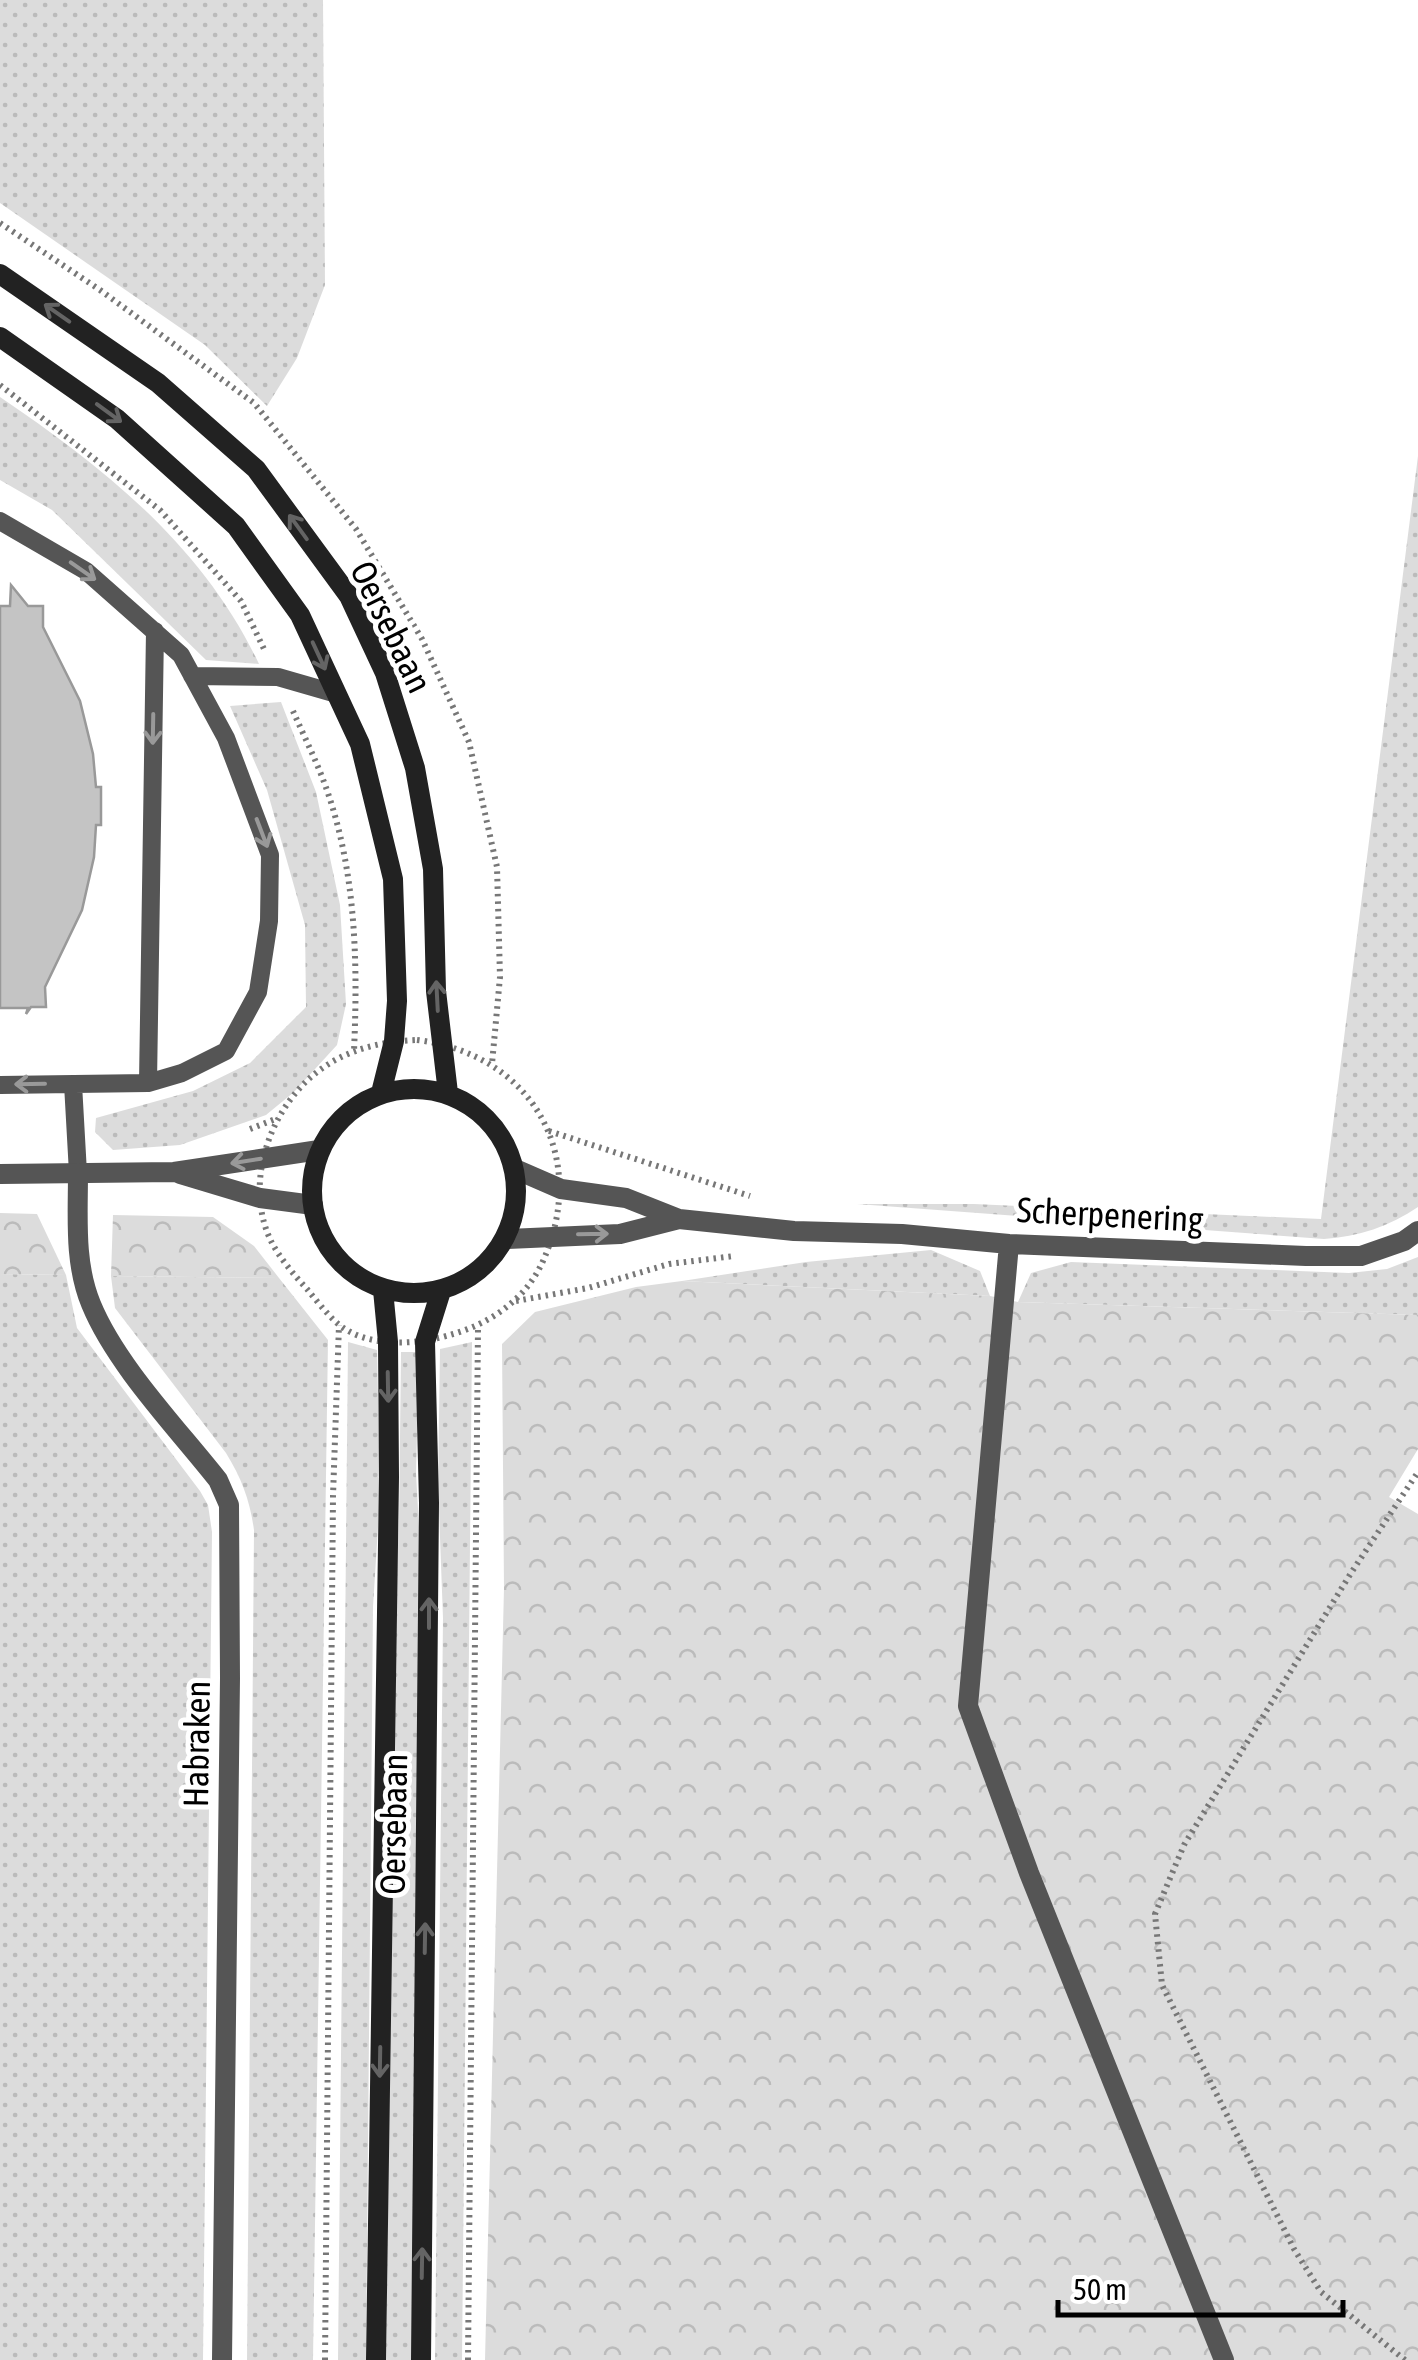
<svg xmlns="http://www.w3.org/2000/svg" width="1418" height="2360" font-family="'Asap Condensed',sans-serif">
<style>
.green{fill:url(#green-dots)}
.forest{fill:url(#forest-crowns)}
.building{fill:#c4c4c4;stroke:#999;stroke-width:2.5}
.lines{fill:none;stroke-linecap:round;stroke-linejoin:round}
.path{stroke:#777;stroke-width:6;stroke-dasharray:2.5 5;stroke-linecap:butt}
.service{stroke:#555;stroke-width:18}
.minor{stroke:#555;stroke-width:20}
.secondary{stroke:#222;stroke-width:20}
.oneway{stroke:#646464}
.oneway2{stroke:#999}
.labels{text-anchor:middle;stroke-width:10;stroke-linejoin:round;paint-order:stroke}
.street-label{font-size:35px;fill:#000;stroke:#fff}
</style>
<defs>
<pattern id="green-dots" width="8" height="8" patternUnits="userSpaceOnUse" patternTransform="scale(2.5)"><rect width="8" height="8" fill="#dcdcdc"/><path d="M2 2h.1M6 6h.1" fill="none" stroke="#bbb" stroke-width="1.8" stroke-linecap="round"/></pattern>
<pattern id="forest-crowns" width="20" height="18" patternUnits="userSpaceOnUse" patternTransform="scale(2.5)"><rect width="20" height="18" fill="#dcdcdc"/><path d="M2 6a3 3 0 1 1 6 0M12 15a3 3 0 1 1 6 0" fill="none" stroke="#bbb"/></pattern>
</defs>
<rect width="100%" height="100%" fill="#fff"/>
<path class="green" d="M 0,0 L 323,0 L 325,285 L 297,358 L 267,406 L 205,345 L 0,203 Z
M 0,397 C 106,469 203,546 259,664 L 206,660 L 52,510 L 0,480 Z
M 1418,456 L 1418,1207 C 1390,1226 1358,1237 1324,1239 L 857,1204 L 974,1204 L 1321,1219 Z
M 281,702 L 316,792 L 340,905 L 346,1004 L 337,1045 L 294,1092 L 266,1115 L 180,1145 L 113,1150 L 95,1132 L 96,1118 L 193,1091 L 250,1063 L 306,1007 L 305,925 L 267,790 L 230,706 Z
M 931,1250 L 980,1271 L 990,1296 L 682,1281 L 806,1262 Z
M 1418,1257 L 1418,1315 L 1018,1302 L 1031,1273 L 1071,1262 L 1349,1273 L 1387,1269 Z
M 0,1274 L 66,1275 L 77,1328 L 200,1491 L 208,1505 L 212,1532 L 203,2360 L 0,2360 Z
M 111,1276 L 279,1278 L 328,1340 L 313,2360 L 247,2360 L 254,1530 C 250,1501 242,1479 226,1453 L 115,1308 Z
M 348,1342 L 377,1350 L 380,1495 L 373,1607 L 366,2360 L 338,2360 Z
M 472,1342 L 462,2360 L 435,2360 L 443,1618 L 438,1484 L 440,1349 Z
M 401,1352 L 419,1352 L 416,1473 L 422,1581 L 414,2360 L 386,2360 L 393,1668 L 399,1521 Z"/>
<path class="forest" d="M 0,1213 L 37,1214 L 66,1275 L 0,1274 Z
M 113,1215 L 213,1217 L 254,1246 L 279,1278 L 111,1276 Z
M 682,1281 L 990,1296 L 1018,1302 L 1418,1315 L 1418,1449 L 1389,1497 L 1418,1514 L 1418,2360 L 485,2360 L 504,1588 L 502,1344 L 535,1312 L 636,1287 Z"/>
<path class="building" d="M 11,585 L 28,606 L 43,606 L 43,627 L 80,701 L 93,754 L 96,787 L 101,787 L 101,825 L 96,825 L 94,857 L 82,910 L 45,987 L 46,1007 L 31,1007 L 26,1014 L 28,1008 L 0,1008 L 0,606 L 10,606 Z"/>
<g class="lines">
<path class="path" d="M 0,223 L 100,290 L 254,403 L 356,529 L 422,639 L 469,742 L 497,867 L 500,977 L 492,1064
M 0,385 L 160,510 L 241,601 L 264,649
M 293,711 C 303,734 315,758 324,782 C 356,868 358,960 354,1051
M 417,1040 C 532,1054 590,1156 543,1261 C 526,1299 491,1323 453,1334 C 418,1345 367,1349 337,1323 C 326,1313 316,1300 307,1289 C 294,1275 279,1257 271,1241 C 242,1181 272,1102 324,1067 C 352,1048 385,1041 417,1040 Z
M 250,1129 L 278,1118
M 549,1131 L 750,1196
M 516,1301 L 588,1288 L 669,1264 L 734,1256
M 325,2360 L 333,1496 L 339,1325
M 468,2360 L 478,1327
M 1405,2360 L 1321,2292 L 1294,2249 L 1162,1985 L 1155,1914 L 1184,1845 L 1351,1573 L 1418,1472"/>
<path class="service" d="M 0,521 L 86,571 L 181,655 L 226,738 L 270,855 L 269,921 L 258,992 L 226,1051 L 182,1073 L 148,1083 L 0,1085
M 192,676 L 278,677 L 337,694
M 148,1083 L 155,631
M 73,1084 L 78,1173"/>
<path class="minor" d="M 515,1169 L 561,1189 L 626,1198 L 679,1219 L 794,1231 L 902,1234 L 1009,1244 L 1306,1256 L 1361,1256 L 1404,1241 L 1418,1231
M 78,1173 C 78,1217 74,1263 91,1304 C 116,1365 177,1428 218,1480 L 229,1505 L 230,1678 L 222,2360
M 0,1174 L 174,1172 L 319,1150
M 180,1174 L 260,1198 L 313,1205
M 506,1239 L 620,1234 L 679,1219
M 1009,1244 L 968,1706 L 1029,1873 L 1224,2360"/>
<path class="secondary" d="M 0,274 L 158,383 L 256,469 L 349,596 L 385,673 L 415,768 L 433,869 L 436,991 L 448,1093
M 0,337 L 117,419 L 236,526 L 300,615 L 360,744 L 393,879 L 397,1001 L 394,1041 L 381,1093
M312 1191a102 102 0 1 1 204 0a102 102 0 1 1-204 0Z
M 376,2360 L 389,1477 L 388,1342 L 383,1290
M 421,2360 L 429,1503 L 425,1342 L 441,1291"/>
</g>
<defs><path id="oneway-shaft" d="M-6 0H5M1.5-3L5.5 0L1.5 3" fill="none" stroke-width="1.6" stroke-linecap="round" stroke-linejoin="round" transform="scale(2.5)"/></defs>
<g class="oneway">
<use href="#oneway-shaft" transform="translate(57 313) rotate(-145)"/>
<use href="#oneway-shaft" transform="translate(109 413) rotate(36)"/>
<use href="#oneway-shaft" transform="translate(298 527) rotate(-126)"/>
<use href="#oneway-shaft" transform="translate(319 656) rotate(65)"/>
<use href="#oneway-shaft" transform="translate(437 996) rotate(-93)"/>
<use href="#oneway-shaft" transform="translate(388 1387) rotate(89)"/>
<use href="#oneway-shaft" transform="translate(429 1613) rotate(-90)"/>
<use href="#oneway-shaft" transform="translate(425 1938) rotate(-89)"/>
<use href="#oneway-shaft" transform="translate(380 2062) rotate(91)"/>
<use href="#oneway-shaft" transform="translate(422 2263) rotate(-89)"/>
</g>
<g class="oneway2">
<use href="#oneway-shaft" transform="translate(83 571) rotate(35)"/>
<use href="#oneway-shaft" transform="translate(153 729) rotate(91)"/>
<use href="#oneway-shaft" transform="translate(262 833) rotate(69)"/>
<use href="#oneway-shaft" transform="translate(30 1084) rotate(179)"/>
<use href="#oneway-shaft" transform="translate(246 1161) rotate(171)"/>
<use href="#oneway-shaft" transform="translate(593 1234) rotate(-1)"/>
</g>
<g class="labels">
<g class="street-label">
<text transform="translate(391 627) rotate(64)" y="12">Oersebaan</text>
<text transform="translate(1110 1215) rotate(3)" y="12">Scherpenering</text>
<text transform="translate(197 1744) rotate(-89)" y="12">Habraken</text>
<text transform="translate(394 1824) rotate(-89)" y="12">Oersebaan</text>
</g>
</g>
<path d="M1058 2300v15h285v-15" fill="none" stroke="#000000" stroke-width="5"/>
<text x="1073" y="2300" font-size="30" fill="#000000" stroke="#ffffff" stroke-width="8" paint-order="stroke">50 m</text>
</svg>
